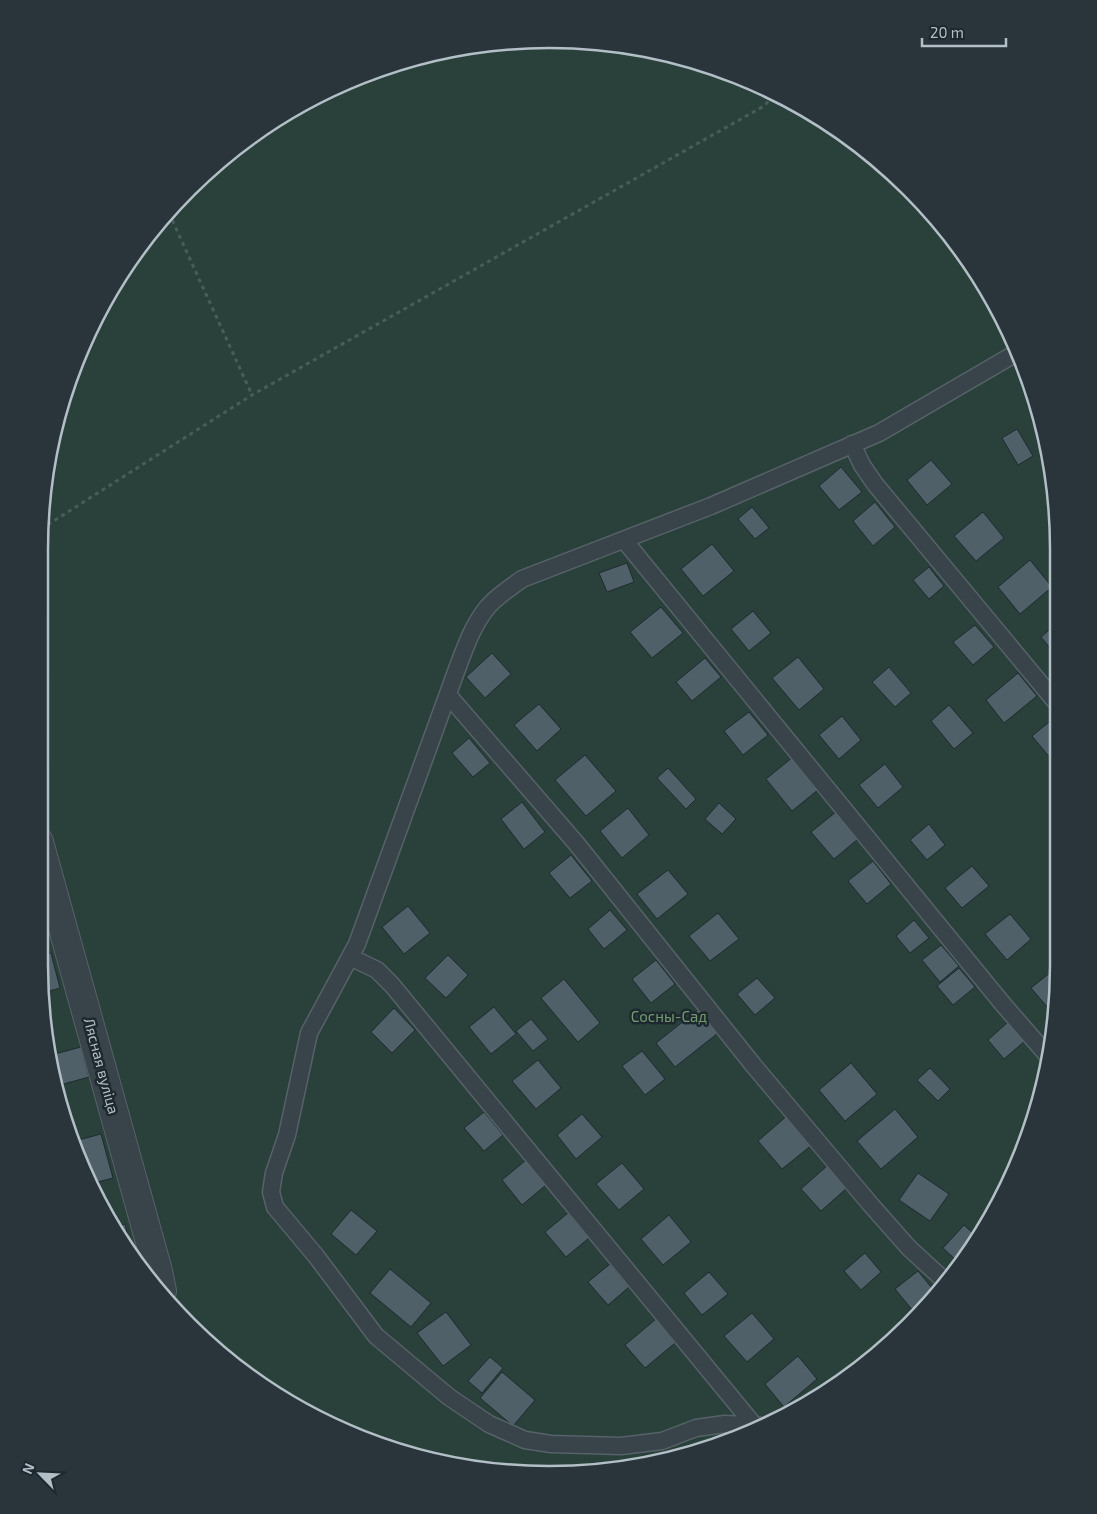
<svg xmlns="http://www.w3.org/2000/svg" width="1097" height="1514" font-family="'Exo 2',sans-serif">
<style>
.green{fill:#2a403b}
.building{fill:#4f6068;stroke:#1f2b31}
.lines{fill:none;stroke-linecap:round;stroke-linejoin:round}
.lane-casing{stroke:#566268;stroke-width:19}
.street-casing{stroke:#566268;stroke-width:30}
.path{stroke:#485c59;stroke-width:3;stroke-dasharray:4 4;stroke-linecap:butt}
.lane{stroke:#38444a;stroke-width:16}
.street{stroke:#38444a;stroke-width:28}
.labels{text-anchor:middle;stroke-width:5;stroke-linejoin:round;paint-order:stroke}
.park-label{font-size:15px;fill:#739a73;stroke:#1d292f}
.street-label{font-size:15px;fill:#b3bfc6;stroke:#1d292f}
.rim{fill:none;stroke:#b3bfc6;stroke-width:2.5}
</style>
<rect width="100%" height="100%" fill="#24333a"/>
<path class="green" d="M 515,40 L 615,43 L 712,66 L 803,107 L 884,165 L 953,238 L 1019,353 L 1054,482 L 1057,999 L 1041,1098 L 1006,1191 L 932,1301 L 859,1370 L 744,1436 L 615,1471 L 482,1471 L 416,1458 L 323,1423 L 212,1349 L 125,1248 L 78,1161 L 56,1098 L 39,965 L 39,548 L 56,417 L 78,353 L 125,266 L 165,212 L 238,144 L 323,91 L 416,56 Z"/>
<path class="building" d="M 1017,429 L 1033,456 L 1018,465 L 1002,438 Z
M 931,460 L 952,484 L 927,505 L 907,480 Z
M 841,467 L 862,492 L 839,510 L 819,486 Z
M 875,502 L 895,527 L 873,546 L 853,521 Z
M 752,507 L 769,528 L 755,539 L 738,519 Z
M 983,512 L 1004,538 L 976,561 L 954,536 Z
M 712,544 L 734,571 L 703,596 L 681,569 Z
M 1030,560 L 1052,587 L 1020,614 L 998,587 Z
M 627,563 L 634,582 L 607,592 L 599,573 Z
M 929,567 L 944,586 L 929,599 L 913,580 Z
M 661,607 L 683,633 L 652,658 L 630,632 Z
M 753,611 L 771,633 L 749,651 L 731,629 Z
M 975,625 L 994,647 L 973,665 L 953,642 Z
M 1055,625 L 1055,654 L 1041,637 Z
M 492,653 L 511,674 L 485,698 L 466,677 Z
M 798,657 L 824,689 L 799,710 L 772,678 Z
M 705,658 L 721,677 L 692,701 L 676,682 Z
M 889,667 L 911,693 L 895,707 L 872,682 Z
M 1018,673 L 1037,696 L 1004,723 L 986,700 Z
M 539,704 L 561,729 L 537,751 L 514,725 Z
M 949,705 L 973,733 L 954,749 L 931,721 Z
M 749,712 L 768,735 L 743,755 L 724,731 Z
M 842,716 L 861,740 L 839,759 L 819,735 Z
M 1054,718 L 1055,719 L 1056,765 L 1032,736 Z
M 469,738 L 490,763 L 473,777 L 452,753 Z
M 585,755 L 616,791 L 586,816 L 555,780 Z
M 793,757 L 819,789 L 792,811 L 766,779 Z
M 885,764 L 903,787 L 878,808 L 859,785 Z
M 668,768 L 696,799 L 686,809 L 657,778 Z
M 522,802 L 545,832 L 524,849 L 501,819 Z
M 719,803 L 736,819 L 722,834 L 705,819 Z
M 628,808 L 649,835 L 622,858 L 600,831 Z
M 836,812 L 858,839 L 834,859 L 811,832 Z
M 929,824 L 945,845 L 927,860 L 910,840 Z
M 571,855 L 592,881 L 570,898 L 549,873 Z
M 873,861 L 891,884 L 867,904 L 848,881 Z
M 972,866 L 989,886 L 962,908 L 945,888 Z
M 668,870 L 688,894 L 657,919 L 637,894 Z
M 408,906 L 430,933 L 404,954 L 382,927 Z
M 610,910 L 627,930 L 604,949 L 588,929 Z
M 718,913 L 739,939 L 710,961 L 689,936 Z
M 1010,914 L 1031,939 L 1007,960 L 985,934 Z
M 914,920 L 929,938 L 910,953 L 896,936 Z
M 941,945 L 959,966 L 940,982 L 922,960 Z
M 51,953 L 60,988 L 42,993 L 39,956 Z
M 448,955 L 468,975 L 446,998 L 425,978 Z
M 656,960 L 675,984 L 651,1003 L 632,979 Z
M 1057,967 L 1057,999 L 1054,1015 L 1031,988 Z
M 959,968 L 975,987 L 953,1005 L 937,986 Z
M 757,978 L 775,998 L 755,1015 L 737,994 Z
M 564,979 L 600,1023 L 578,1042 L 541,998 Z
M 494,1007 L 516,1034 L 491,1054 L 469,1027 Z
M 394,1008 L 415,1030 L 392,1053 L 371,1032 Z
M 699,1009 L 718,1033 L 675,1067 L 656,1043 Z
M 531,1019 L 548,1039 L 533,1051 L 516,1031 Z
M 1008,1022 L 1025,1041 L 1004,1059 L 988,1040 Z
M 81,1047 L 89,1077 L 60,1085 L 51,1055 Z
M 642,1051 L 665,1079 L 645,1095 L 622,1066 Z
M 538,1060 L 561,1088 L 536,1109 L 512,1081 Z
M 851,1063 L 877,1094 L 845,1121 L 819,1090 Z
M 930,1068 L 950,1089 L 938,1101 L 917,1080 Z
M 895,1109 L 918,1137 L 881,1169 L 857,1141 Z
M 484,1112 L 503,1135 L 484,1151 L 464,1128 Z
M 582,1114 L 602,1137 L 576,1159 L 557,1135 Z
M 788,1115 L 813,1144 L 782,1169 L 758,1141 Z
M 101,1134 L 113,1178 L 90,1184 L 78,1161 L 71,1142 Z
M 526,1160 L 546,1185 L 522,1205 L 502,1180 Z
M 622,1163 L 644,1189 L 619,1210 L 596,1184 Z
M 828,1165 L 848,1187 L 821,1211 L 801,1189 Z
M 918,1173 L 949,1194 L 930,1221 L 899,1200 Z
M 351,1210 L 377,1231 L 356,1255 L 331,1234 Z
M 568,1213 L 589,1238 L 566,1257 L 545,1232 Z
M 669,1215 L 691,1242 L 663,1265 L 641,1239 Z
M 125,1224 L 131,1249 L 126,1250 L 113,1228 Z
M 964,1225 L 976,1236 L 958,1262 L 943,1248 Z
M 865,1253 L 881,1272 L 861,1290 L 844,1271 Z
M 610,1264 L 629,1287 L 608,1305 L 588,1282 Z
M 390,1269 L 431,1303 L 411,1327 L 370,1293 Z
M 918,1271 L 936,1293 L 914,1312 L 895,1289 Z
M 709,1272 L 728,1294 L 702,1315 L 684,1293 Z
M 446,1312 L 471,1345 L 443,1366 L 417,1333 Z
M 752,1313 L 774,1339 L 747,1362 L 724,1336 Z
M 656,1319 L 675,1343 L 645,1368 L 625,1345 Z
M 798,1356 L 817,1379 L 784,1407 L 765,1384 Z
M 490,1357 L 503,1368 L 482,1393 L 468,1381 Z
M 502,1372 L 535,1400 L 513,1426 L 480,1398 Z"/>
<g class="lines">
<defs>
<path id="lane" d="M 852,444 L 862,465 L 875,484 L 1055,701
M 624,540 L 1002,1003 L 1048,1056
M 448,695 L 576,843 L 754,1066 L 871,1205 L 909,1248 L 945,1281
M 350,957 L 377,970 L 392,985 L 754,1425
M 762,1426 L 725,1424 L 696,1428 L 662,1441 L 621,1446 L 551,1444 L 525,1440 L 489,1424 L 449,1397 L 376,1336 L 316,1256 L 275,1207 L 271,1192 L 274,1173 L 287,1135 L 309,1033 L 357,944 L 457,669 C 465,648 472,627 486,609 C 495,597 510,588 522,579 L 711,506 L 879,433 L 1018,352"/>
<path id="street" d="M 39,842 L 158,1271 L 162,1291"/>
</defs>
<use href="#lane" class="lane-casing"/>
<use href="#street" class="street-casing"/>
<path class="path" d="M 169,213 L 252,395
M 41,529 L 252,395 L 764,106 L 775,94"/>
<use href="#lane" class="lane"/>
<use href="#street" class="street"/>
</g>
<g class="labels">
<g class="park-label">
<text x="669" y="1022">Сосны-Сад</text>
</g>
<g class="street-label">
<text transform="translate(101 1066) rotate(75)" y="5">Лясная вуліца</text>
</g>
</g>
<path d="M0 0H1097V1514H0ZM549 48H549A501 501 0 0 1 1050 549V965A501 501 0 0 1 549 1466H549A501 501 0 0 1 48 965V549A501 501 0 0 1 549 48Z" fill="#29353b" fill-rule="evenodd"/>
<path class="rim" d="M549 48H549A501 501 0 0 1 1050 549V965A501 501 0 0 1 549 1466H549A501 501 0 0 1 48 965V549A501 501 0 0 1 549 48Z"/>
<g transform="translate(40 1474) rotate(294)" stroke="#1d292f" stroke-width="4" paint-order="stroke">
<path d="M0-4L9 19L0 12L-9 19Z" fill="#b3bfc6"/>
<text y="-8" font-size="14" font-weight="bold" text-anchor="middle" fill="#b3bfc6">N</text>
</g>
<path d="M922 38v8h84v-8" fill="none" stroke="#b3bfc6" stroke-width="2.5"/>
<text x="930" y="38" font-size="15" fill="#b3bfc6" stroke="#1d292f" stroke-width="4" paint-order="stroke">20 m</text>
</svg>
